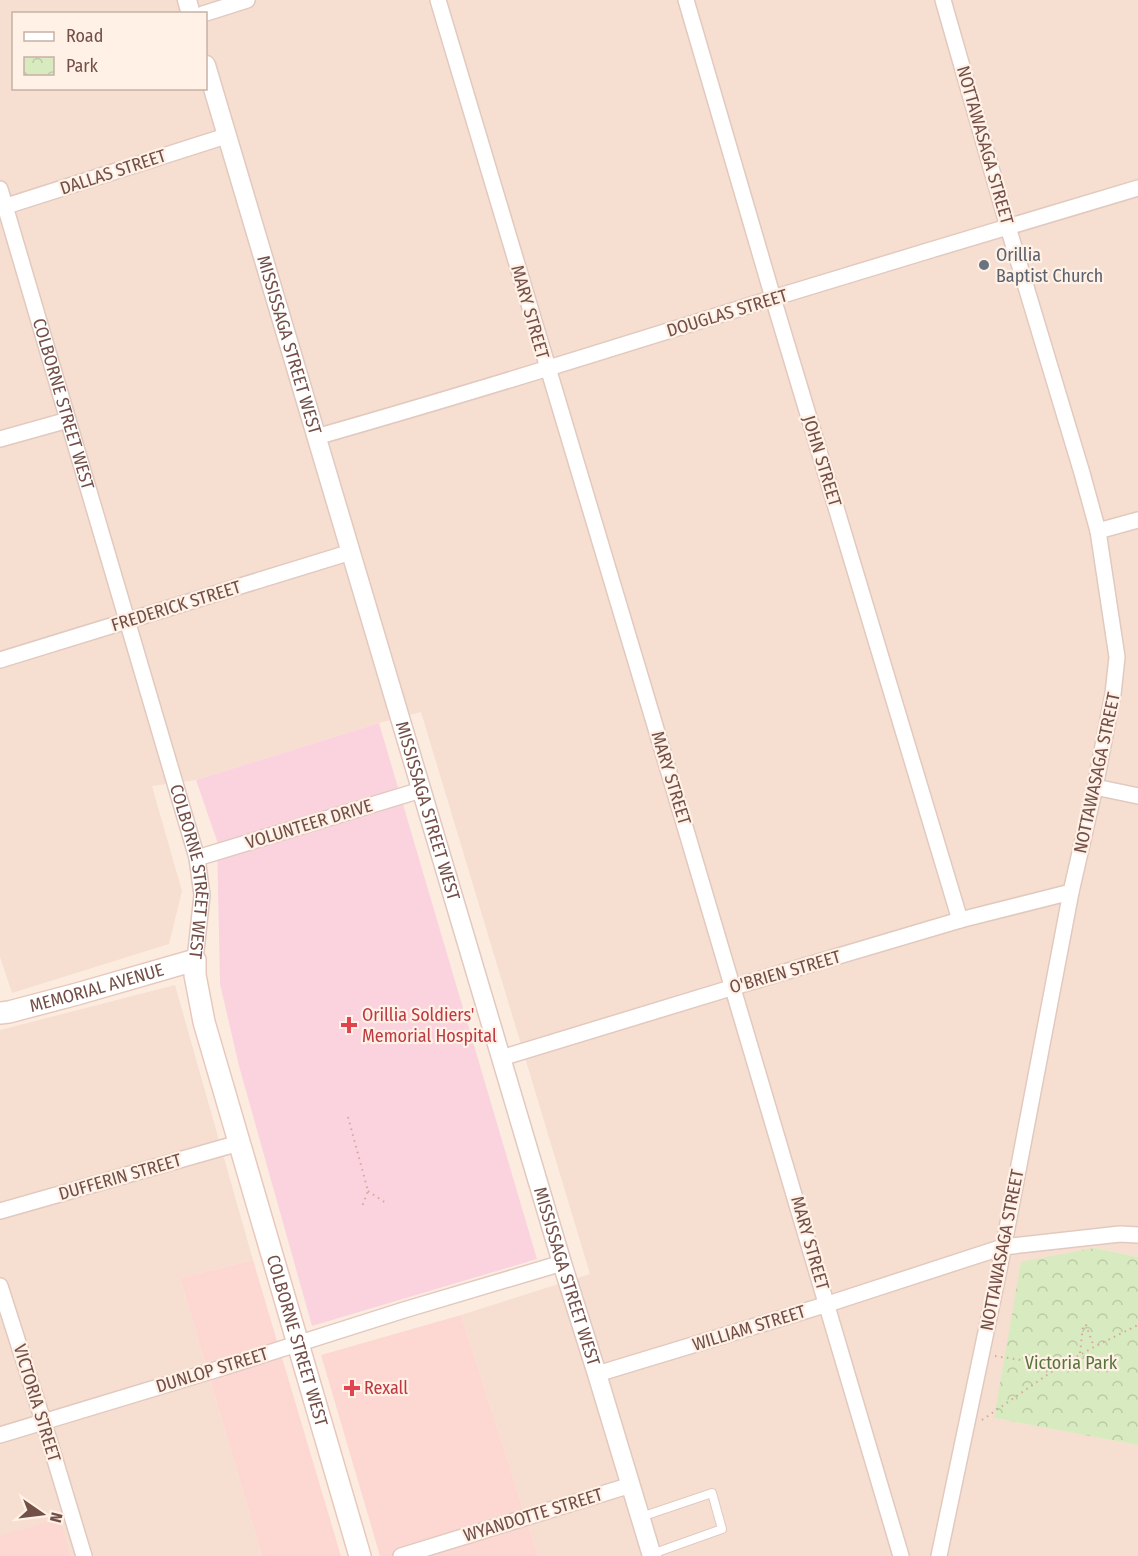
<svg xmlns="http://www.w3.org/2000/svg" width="1138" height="1556" font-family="'Fira Sans Condensed',sans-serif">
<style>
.residential{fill:#f6dfd1;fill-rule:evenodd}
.commercial{fill:#fdd8d3}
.medical{fill:#fad3df}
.park{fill:url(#park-crowns)}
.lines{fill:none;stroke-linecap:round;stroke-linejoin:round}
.service-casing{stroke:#e2c9bf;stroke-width:10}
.minor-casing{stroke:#e2c9bf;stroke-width:18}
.tertiary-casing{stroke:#e2c9bf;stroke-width:21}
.secondary-casing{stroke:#e8c8bc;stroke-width:24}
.path{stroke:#d7a79b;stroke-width:2;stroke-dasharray:1.5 4.5;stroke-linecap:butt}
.service{stroke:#fff;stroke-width:8}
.minor{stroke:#fff;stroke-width:15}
.tertiary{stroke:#fff;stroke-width:18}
.secondary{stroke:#fff;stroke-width:21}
.worship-dot{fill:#6b7280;stroke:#fff1e6;stroke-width:2}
.health-dot{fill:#e0444e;stroke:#fff1e6;stroke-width:2}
.labels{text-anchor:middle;stroke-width:4.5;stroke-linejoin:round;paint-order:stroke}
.street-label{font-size:18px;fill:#734f47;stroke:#fff1e6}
.worship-label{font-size:18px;fill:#5b616d;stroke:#fff1e6;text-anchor:start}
.health-label{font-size:18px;fill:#be3a42;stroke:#fff1e6;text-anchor:start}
.park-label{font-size:18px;fill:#57743c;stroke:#fff1e6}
</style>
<defs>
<pattern id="park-crowns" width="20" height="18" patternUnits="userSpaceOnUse" patternTransform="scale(1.5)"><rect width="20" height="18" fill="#d8eabf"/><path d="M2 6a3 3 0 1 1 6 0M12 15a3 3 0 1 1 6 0" fill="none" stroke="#bdcaa6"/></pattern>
</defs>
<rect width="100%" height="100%" fill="#fcece0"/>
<path class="residential" d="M 0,0 L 1138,0 L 1138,1257 L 1095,1248 L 994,1418 L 1138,1445 L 1138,1556 L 538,1556 L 461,1315 L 590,1274 L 421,712 L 379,723 L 196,780 L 152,786 L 182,891 L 169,944 L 12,993 L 0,957 ZM 14,14 L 206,14 L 206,88 L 14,88 Z
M 175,985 L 253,1260 L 180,1278 L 262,1556 L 0,1556 L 0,1030 Z"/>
<path class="commercial" d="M 253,1260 L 341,1556 L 262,1556 L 180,1278 Z
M 461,1315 L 538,1556 L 380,1556 L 321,1355 Z
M 60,1518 L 70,1556 L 0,1556 L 0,1536 Z"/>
<path class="medical" d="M 379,723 L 537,1259 L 312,1326 L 239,1066 L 220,984 L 217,841 L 196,780 Z"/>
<path class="park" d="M 1095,1248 L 1138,1257 L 1138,1445 L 994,1418 L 1021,1262 Z"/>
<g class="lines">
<defs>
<path id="service" d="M 641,1517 L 712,1493 L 722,1529 L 652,1554"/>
<g id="minor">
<path d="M 438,0 C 592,519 750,1036 901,1556"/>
<path d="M 686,0 L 776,308 L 960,920"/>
<path d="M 203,14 L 247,0"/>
<path id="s1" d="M 0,189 L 197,858 L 202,895 L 195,960"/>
<path d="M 0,208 L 226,136"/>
<path d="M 316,437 C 474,392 630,343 786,294 C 903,258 1021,223 1138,188"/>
<path d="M 0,439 L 68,420"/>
<path d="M 1098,531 L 1138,520"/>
<path d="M 0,660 L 351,552"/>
<path d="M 1095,787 L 1138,796"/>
<path d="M 197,858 L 421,790"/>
<path d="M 501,1058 L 734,987 L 960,920 L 1071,892"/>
<path d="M 0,1211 L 239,1143"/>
<path d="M 0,1286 L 46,1430 L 84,1556"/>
<path d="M 597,1374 L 828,1304 L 1003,1247 L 1120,1234 L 1138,1235"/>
<path d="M 0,1435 L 218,1369 L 404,1310 L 562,1263"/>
<path d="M 401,1556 L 631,1485"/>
<path d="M 939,1556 L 1000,1265 L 1071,892 L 1095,787 L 1113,694 L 1117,657 L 1098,531 L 1082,473 L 1008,227 L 943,0"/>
</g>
<g id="tertiary">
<path d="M 187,0 L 191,14"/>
<path id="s2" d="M 206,65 L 562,1263 L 597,1374 L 652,1556"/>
</g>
<g id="secondary">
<path id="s3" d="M 0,1013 L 9,1012 L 77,994 L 195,960 L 195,975 L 204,1022 L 360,1556"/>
</g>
</defs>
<use href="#service" class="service-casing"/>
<use href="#minor" class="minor-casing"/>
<use href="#tertiary" class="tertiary-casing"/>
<use href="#secondary" class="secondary-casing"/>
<path class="path" d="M 348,1117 L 368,1191 L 361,1209
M 368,1191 L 386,1203
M 1080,1353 L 1083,1326 L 1086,1325 L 1094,1347
M 995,1356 L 1060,1366
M 982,1420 L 1060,1366 L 1094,1347 L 1138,1325"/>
<use href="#service" class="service"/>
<use href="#minor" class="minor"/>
<use href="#tertiary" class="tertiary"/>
<use href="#secondary" class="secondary"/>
</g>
<circle class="worship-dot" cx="984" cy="265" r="6"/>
<g class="health-dot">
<path d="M346 1016h6v6h6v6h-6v6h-6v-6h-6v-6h6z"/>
<path d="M349 1379h6v6h6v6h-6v6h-6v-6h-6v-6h6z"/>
</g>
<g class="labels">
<g class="street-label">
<text transform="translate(985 145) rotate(74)" y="6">NOTTAWASAGA STREET</text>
<text transform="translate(113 172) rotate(-18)" y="6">DALLAS STREET</text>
<text transform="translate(530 312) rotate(74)" y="6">MARY STREET</text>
<text transform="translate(727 313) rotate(-17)" y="6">DOUGLAS STREET</text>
<text dy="6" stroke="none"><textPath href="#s2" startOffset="292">MISSISSAGA STREET WEST</textPath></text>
<text dy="6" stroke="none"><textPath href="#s1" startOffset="224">COLBORNE STREET WEST</textPath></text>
<text transform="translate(822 461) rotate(73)" y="6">JOHN STREET</text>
<text transform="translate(176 606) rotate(-17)" y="6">FREDERICK STREET</text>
<text transform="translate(1097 773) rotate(-78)" y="6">NOTTAWASAGA STREET</text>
<text transform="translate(671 778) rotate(73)" y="6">MARY STREET</text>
<text dy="6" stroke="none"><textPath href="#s2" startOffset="778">MISSISSAGA STREET WEST</textPath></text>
<text transform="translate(309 824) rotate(-17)" y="6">VOLUNTEER DRIVE</text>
<text dy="6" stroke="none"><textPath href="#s1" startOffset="710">COLBORNE STREET WEST</textPath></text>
<text transform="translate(785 972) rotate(-16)" y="6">O'BRIEN STREET</text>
<text dy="6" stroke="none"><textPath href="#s3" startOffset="100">MEMORIAL AVENUE</textPath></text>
<text transform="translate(120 1177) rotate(-16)" y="6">DUFFERIN STREET</text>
<text transform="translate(810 1243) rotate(74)" y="6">MARY STREET</text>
<text transform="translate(1002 1250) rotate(-79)" y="6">NOTTAWASAGA STREET</text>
<text dy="6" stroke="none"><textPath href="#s2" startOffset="1264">MISSISSAGA STREET WEST</textPath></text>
<text transform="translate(749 1328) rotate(-17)" y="6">WILLIAM STREET</text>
<text dy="6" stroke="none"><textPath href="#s3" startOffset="597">COLBORNE STREET WEST</textPath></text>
<text transform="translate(212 1370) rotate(-17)" y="6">DUNLOP STREET</text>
<text transform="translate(37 1403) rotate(73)" y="6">VICTORIA STREET</text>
<text transform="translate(533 1515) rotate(-17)" y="6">WYANDOTTE STREET</text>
</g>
<g class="worship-label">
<text x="996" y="261">Orillia<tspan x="996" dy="21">Baptist Church</tspan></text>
</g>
<g class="health-label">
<text x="362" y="1021">Orillia Soldiers'<tspan x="362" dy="21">Memorial Hospital</tspan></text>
<text x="364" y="1394">Rexall</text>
</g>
<g class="park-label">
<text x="1071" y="1369">Victoria Park</text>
</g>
</g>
<rect x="12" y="12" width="195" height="78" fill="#fff1e6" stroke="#c7b0a6" stroke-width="1.5"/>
<rect x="24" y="32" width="30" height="9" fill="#ffffff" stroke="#c7b0a6" stroke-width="1.5"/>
<text x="66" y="42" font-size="18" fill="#734f47">Road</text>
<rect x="24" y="57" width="30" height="18" fill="url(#park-crowns)" stroke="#c7b0a6" stroke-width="1.5"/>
<text x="66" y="72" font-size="18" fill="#734f47">Park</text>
<g transform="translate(42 1514) rotate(104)" stroke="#fff1e6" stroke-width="4.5" paint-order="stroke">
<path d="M0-4.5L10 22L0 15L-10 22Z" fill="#734f47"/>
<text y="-9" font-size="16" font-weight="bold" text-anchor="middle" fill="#734f47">N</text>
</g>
</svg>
